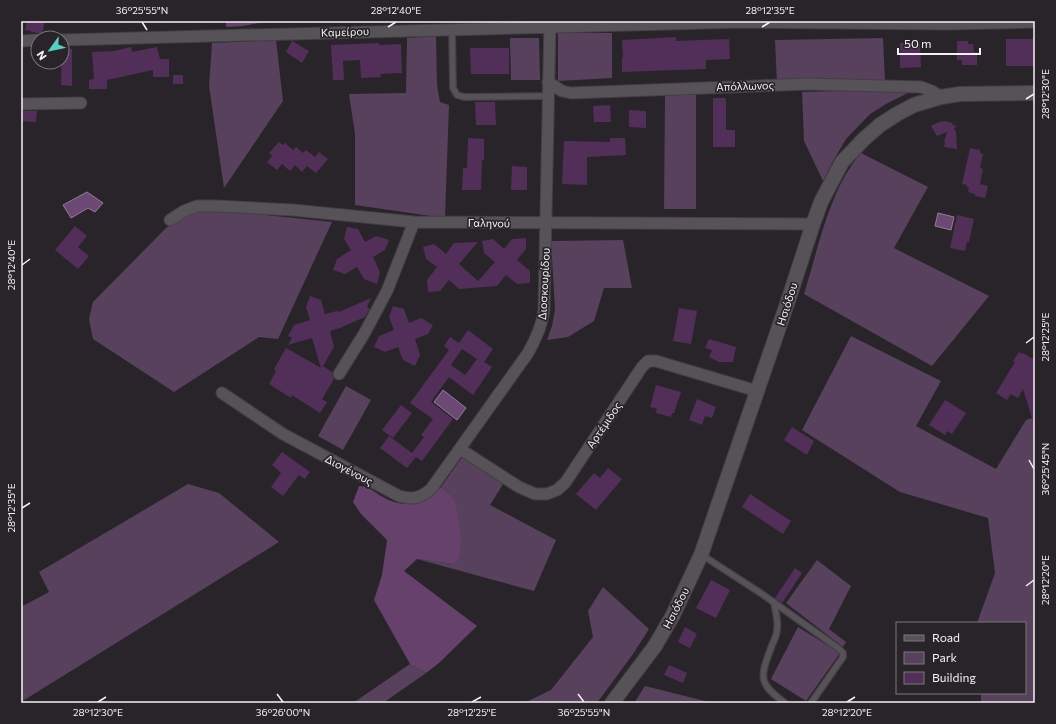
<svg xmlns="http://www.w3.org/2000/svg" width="1056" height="724" font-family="Commissioner,sans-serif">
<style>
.green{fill:#57415c}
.forest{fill:#65416c}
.water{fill:#6c4874;stroke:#957b9b}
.building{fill:#522f59;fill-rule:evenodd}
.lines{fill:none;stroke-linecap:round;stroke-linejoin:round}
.service-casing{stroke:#433f44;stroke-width:8}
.minor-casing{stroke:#433f44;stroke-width:13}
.tertiary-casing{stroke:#433f44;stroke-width:16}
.service{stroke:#575258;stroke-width:5.5}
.minor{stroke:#575258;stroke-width:11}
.tertiary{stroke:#575258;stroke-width:14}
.ticks{fill:none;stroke:#f4f2f5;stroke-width:1.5}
.labels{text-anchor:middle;stroke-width:3.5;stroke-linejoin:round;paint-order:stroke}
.street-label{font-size:11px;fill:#f4f2f5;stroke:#292429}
.neatline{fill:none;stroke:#f4f2f5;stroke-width:1.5}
.ticks-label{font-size:10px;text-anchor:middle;fill:#f4f2f5}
</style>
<rect width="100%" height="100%" fill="#292429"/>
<path class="green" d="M 558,33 L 612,33 L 612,78 L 558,81 Z
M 436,36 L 437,85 L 440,102 L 449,105 L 445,218 L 355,205 L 355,134 L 349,94 L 406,93 L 407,38 Z
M 510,38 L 539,38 L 540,80 L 511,80 Z
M 883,38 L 885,82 L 777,83 L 775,40 Z
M 276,40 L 283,101 L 224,188 L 209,86 L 212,43 Z
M 916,89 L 886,104 L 870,114 L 846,139 L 833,161 L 823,181 L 804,141 L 802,92 Z
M 696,91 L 696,209 L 664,209 L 665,94 Z
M 861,153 L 928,187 L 894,248 L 989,296 L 932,366 L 804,294 C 818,249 830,188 861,153 Z
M 198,208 L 332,222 L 278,339 L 259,337 L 174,392 L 93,339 L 89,319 L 93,302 L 166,228 Z
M 623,240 L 632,288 L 604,288 L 594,321 L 568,337 L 547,340 L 552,326 L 555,309 L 551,241 Z
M 851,336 L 941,381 L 916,426 L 996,469 L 1026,420 L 1035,417 L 1035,703 L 981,703 L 981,693 L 1025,693 L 1025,623 L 977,623 L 995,573 L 988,518 L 900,492 L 802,430 Z
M 346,386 L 371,400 L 343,450 L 318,436 Z
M 465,453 L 505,481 L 490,505 L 556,540 L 534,591 L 417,559 L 454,564 L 450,494 L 441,487 Z
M 188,484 L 219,493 L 279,542 L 21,702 L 21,607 L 49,592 L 39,572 Z
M 817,560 L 851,586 L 829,629 L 846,642 L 843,647 L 786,603 Z
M 603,587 L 649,629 L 633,654 L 597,703 L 524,703 L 551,690 L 593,637 L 588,611 Z
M 798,627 L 840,653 L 806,701 L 771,679 Z
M 410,664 L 426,673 L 383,703 L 353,703 Z
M 645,686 L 713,703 L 634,703 Z"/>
<path class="forest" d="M 226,21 L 269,21 L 243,26 L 226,27 Z
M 359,486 C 369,486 374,492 381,496 C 404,510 423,504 441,487 L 450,494 L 456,505 L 461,534 L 460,557 L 454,564 L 417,559 L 404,571 L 477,626 L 439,663 L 426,673 L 410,664 L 374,600 L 382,575 L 387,540 L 361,514 L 353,502 Z"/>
<path class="water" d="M 87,192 L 103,203 L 95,212 L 88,208 L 71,218 L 63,205 Z
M 938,213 L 954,217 L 951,230 L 935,226 Z
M 443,390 L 466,408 L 457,420 L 434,402 Z"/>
<path class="building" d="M 27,21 L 45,21 L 42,34 L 25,30 Z
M 676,37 L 676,41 L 729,39 L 730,59 L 706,60 L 706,69 L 622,72 L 622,57 L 623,57 L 622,40 Z
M 1006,39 L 1035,39 L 1035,66 L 1006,66 Z
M 292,41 L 309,51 L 302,63 L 286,52 Z
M 957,41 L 968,41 L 968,44 L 973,44 L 974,52 L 977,52 L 977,65 L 962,65 L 962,60 L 957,60 Z
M 379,43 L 379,45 L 401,44 L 402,73 L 380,74 L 381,77 L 361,78 L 360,60 L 343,61 L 344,80 L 333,80 L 331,45 Z
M 900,43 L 920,43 L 921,67 L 900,68 Z
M 131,47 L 132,52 L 157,47 L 160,59 L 169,59 L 169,77 L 153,77 L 153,70 L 107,80 L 107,89 L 89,89 L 89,80 L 94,79 L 92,52 L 114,51 Z
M 62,48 L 72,49 L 72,86 L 61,85 Z
M 470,48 L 509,48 L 509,74 L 471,74 Z
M 173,75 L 183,75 L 183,84 L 173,84 Z
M 713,98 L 726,98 L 726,130 L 735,130 L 735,147 L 713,147 Z
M 475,102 L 495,102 L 496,125 L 476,125 Z
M 610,105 L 611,122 L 594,122 L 593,106 Z
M 629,110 L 646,111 L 646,128 L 629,127 Z
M 21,111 L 37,111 L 36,122 L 21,121 Z
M 946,121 L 950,123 L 951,121 L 952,124 L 957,127 L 954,128 L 956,132 L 957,149 L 944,147 L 945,142 L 944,142 L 947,132 L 937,136 L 931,126 L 939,122 Z
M 468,138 L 484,139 L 484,160 L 482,160 L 481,190 L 462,190 L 463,168 L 467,168 Z
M 610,138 L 625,138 L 626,155 L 587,157 L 587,185 L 562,184 L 564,141 L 610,142 Z
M 279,142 L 283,145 L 285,143 L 293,150 L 296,147 L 303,153 L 306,150 L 315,157 L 319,152 L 328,159 L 316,173 L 307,166 L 302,172 L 295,165 L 290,171 L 282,164 L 277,170 L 267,162 L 272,156 L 269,153 Z
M 970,148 L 980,150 L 980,153 L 983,154 L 980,168 L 983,169 L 980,184 L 988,186 L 985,198 L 975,196 L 975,194 L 968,192 L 969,188 L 967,187 L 967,185 L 962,184 Z
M 512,166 L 527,167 L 527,190 L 511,190 Z
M 957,215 L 974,219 L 969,242 L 967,242 L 965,251 L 950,248 Z
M 75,226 L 87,236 L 78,247 L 89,256 L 78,269 L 55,250 Z
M 347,227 L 358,229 L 365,242 L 376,236 L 389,240 L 385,250 L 373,257 L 380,272 L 377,284 L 364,279 L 357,267 L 345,274 L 333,270 L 337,259 L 351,250 L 344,239 Z
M 526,238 L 526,249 L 517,260 L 530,271 L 530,283 L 517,284 L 506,275 L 497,286 L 459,289 L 449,280 L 440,291 L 428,292 L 427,280 L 437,267 L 426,259 L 423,247 L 434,244 L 446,254 L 454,243 L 478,242 L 459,264 L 478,281 L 495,262 L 484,253 L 482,241 L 493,239 L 504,249 L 512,239 Z
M 310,296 L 321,300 L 325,314 L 337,311 L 339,312 L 371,298 L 367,307 L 370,309 L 365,317 L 344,326 L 343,327 L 330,331 L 334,347 L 323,366 L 332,372 L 333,377 L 334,379 L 322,399 L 327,402 L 320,413 L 292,395 L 291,398 L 269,384 L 276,371 L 274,369 L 286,348 L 321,368 L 312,338 L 288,345 L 292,338 L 288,336 L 294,325 L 310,320 L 306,307 Z
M 393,306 L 404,309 L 409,323 L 421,318 L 433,325 L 428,334 L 415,339 L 420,355 L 415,366 L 403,360 L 398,347 L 385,352 L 374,347 L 379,336 L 394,330 L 389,317 Z
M 679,308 L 697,311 L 691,344 L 673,341 Z
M 468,330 L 493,349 L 484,362 L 492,367 L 473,395 L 449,377 L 431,402 L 453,419 L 422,461 L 416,457 L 407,468 L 380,448 L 389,436 L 412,453 L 424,437 L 421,435 L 433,419 L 410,403 L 449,350 L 444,346 L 450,337 L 459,343 ZM 462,349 L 477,359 L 465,375 L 451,365 Z
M 709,339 L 736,347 L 733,362 L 719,362 L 709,357 L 712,350 L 705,348 Z
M 1019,352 L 1022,354 L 1023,353 L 1035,360 L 1035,420 L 1033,421 L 1023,389 L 1018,398 L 1011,394 L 1007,400 L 996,393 L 1015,362 L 1013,361 Z
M 656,385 L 681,392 L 674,413 L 672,413 L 671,417 L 656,413 L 657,409 L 650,407 Z
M 697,399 L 716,407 L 712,418 L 705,416 L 702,425 L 689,420 Z
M 945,400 L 966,413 L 952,434 L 947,431 L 945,435 L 929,425 Z
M 401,405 L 412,413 L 393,438 L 382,430 Z
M 792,427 L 814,441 L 807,455 L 784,440 Z
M 282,452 L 310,472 L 305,479 L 299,475 L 283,496 L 271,487 L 281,473 L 272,465 Z
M 608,468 L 622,479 L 596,510 L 576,494 L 594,473 L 600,478 Z
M 750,494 L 791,521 L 783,534 L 742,507 Z
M 795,568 L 802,573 L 782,603 L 775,598 Z
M 711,580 L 730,590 L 716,618 L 696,608 Z
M 685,627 L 697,634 L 690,648 L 678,642 Z
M 669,665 L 687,673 L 683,683 L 664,675 Z"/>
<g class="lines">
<defs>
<path id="service" d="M 452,29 L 453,88 L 457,95 L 464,97 L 548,96
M 702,555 L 762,594 L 838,648 L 843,653 L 843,657 L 811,703
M 774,602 C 775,611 779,622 777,630 C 777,635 774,641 772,645 C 761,676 756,682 785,703"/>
<path id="minor" d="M 62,40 L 743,22 L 948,24 L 1035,22
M 21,41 L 38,40
M 548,82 L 562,91 L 571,93 L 807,84 L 921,87 L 932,91 L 941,97
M 21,104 L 81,103
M 170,220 L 184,211 L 197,206 L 216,206 L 293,210 L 414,222 L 813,224
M 339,374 L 364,334 L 387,291 L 414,222
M 222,393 L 283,434 L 399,496 C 413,500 420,498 431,489 L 528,353 C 536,339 542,326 544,310 L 550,21
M 460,449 L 519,487 L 535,494 L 547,494 L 557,490 L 565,483 L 642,367 L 648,361 L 656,361 L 757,391"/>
<path id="tertiary" d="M 612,703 L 655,646 L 673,615 L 701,555 L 789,298 L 813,224 L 821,202 L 842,162 L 864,139 L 880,125 L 897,114 L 914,105 L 941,97 L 960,94 L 1035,93"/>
</defs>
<use href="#service" class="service-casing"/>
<use href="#minor" class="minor-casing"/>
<use href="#tertiary" class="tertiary-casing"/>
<use href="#service" class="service"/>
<use href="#minor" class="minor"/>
<use href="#tertiary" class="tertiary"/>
</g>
<path class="ticks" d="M 142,22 L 147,30M 388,27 L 396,22M 762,27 L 770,22M 1026,99 L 1034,94M 22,265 L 30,259M 1026,343 L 1034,337M 1029,460 L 1034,469M 22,508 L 30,503M 1026,586 L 1034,580M 277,694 L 283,702M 578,694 L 584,702M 98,702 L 106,697M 472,702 L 481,697M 847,702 L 855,697"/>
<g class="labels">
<g class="street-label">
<text transform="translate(345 32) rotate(-2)" y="4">Καμείρου</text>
<text transform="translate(745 86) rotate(-2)" y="4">Απόλλωνος</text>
<text transform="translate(489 223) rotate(1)" y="4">Γαληνού</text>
<text transform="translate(544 284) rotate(-87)" y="4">Διοσκουρίδου</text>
<text transform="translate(787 304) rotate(-72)" y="4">Ησιόδου</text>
<text transform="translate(604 425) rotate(-56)" y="4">Αρτέμιδος</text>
<text transform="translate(349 470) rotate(28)" y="4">Διογένους</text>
<text transform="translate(676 608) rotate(-63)" y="4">Ησιόδου</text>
</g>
</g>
<rect width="1056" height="724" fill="none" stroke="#292429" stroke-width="44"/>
<rect x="896" y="622" width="130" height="72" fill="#292429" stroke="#7a767b"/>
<rect x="904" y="635" width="20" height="6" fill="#575258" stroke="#7a767b"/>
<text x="932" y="642" font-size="12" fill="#f4f2f5">Road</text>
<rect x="904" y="652" width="20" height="12" fill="#57415c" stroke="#7a767b"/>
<text x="932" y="662" font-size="12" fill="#f4f2f5">Park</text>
<rect x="904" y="672" width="20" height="12" fill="#522f59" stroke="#7a767b"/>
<text x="932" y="682" font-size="12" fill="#f4f2f5">Building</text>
<g transform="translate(50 50) rotate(237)"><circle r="19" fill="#292429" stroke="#7a767b"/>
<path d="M0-3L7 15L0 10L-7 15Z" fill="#58cec1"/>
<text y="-6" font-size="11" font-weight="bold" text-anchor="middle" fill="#f4f2f5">N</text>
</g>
<path d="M898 48v6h82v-6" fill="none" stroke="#f4f2f5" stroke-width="2"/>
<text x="904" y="48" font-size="12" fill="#f4f2f5" stroke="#292429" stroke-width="3" paint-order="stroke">50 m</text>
<rect x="22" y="22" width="1012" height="680" class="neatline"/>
<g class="ticks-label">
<text x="142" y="14">36°25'55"N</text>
<text x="396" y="14">28°12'40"E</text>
<text x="770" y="14">28°12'35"E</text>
<text transform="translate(1045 94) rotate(-90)" y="4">28°12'30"E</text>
<text transform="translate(11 265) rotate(-90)" y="4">28°12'40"E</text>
<text transform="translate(1045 337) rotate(-90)" y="4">28°12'25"E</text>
<text transform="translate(1045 469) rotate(-90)" y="4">36°25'45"N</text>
<text transform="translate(11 508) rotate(-90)" y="4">28°12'35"E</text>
<text transform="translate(1045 580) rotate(-90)" y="4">28°12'20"E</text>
<text x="98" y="716">28°12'30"E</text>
<text x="283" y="716">36°26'00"N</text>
<text x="472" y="716">28°12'25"E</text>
<text x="584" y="716">36°25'55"N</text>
<text x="847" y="716">28°12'20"E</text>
</g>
</svg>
